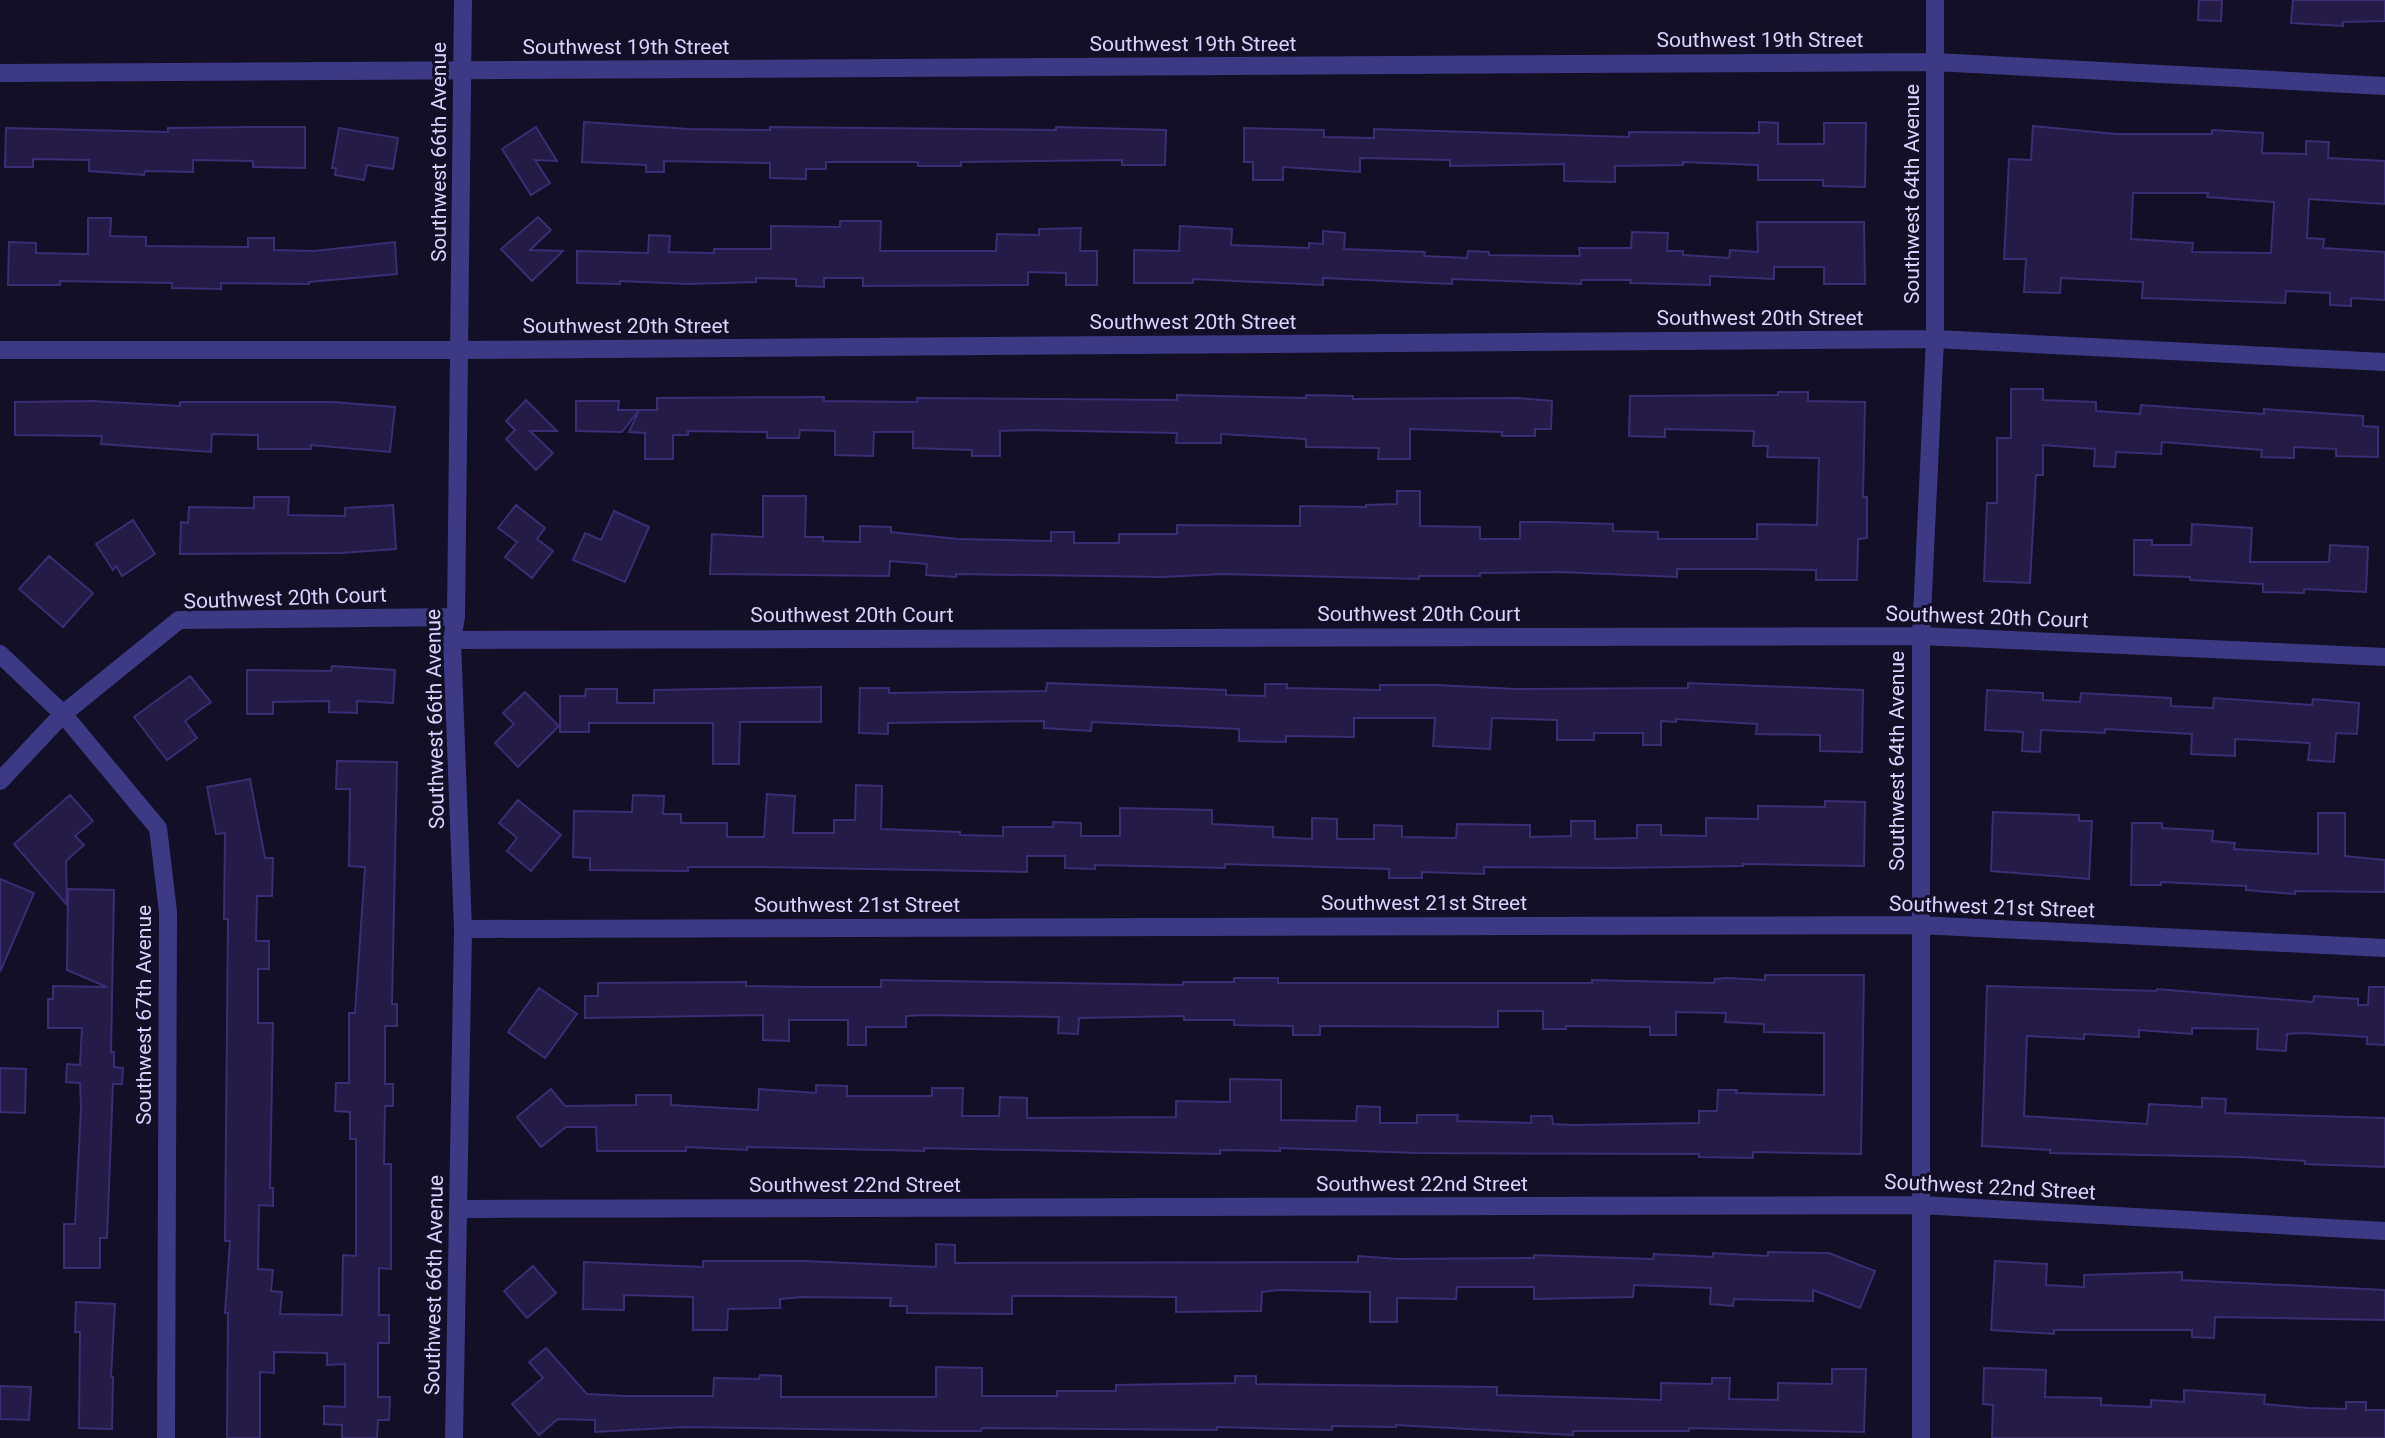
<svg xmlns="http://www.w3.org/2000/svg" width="2385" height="1438" font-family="Roboto,sans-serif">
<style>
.building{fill:#241b47;stroke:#3b2d73;stroke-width:2;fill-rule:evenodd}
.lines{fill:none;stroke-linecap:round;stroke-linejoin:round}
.street{stroke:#3d3a85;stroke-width:18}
.labels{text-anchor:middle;stroke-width:6;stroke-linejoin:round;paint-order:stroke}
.street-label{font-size:21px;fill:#d9d4ff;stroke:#130f26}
</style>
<rect width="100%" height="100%" fill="#130f26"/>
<path class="building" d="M 2199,0 L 2222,0 L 2221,21 L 2198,20 Z
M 2293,0 L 2385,0 L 2385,21 L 2343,22 L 2343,26 L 2291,23 Z
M 584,122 L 689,129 L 770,130 L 770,127 L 1056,130 L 1056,127 L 1166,130 L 1165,165 L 1122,165 L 1122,160 L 961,162 L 961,166 L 918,166 L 918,162 L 826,162 L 826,169 L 806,169 L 806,179 L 770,178 L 770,163 L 664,161 L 664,172 L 646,172 L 646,165 L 582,162 Z
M 1759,122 L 1778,123 L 1778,144 L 1824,144 L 1824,123 L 1866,123 L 1865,187 L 1823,186 L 1823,180 L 1758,180 L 1758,165 L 1683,162 L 1683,165 L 1615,166 L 1615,182 L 1564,181 L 1564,164 L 1450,166 L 1450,160 L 1360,158 L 1360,172 L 1283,167 L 1283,180 L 1253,180 L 1253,162 L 1244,162 L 1244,128 L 1324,130 L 1324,137 L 1374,138 L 1374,129 L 1629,137 L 1629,132 L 1759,133 Z
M 2033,126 L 2116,134 L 2212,134 L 2212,130 L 2263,133 L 2262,153 L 2306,154 L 2306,141 L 2329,142 L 2328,158 L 2385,161 L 2385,204 L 2309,199 L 2307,238 L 2324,239 L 2323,248 L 2385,252 L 2385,300 L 2351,298 L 2351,306 L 2330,305 L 2330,293 L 2286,291 L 2285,303 L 2142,298 L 2143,282 L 2061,278 L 2060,293 L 2024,292 L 2026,259 L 2004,259 L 2006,222 L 2009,159 L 2031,160 ZM 2133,193 L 2208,193 L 2207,197 L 2274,202 L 2271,253 L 2192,252 L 2193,243 L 2131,239 Z
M 253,127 L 305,127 L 305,168 L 253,167 L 253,161 L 193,160 L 193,172 L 145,171 L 144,175 L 89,171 L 89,160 L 33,159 L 33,167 L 5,167 L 6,128 L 168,132 L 168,128 Z
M 536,127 L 557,161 L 535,160 L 550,183 L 531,195 L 502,149 Z
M 339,128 L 398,138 L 393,169 L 367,165 L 364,180 L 335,175 L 336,168 L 332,168 Z
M 538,217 L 551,230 L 530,250 L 563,251 L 532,281 L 501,249 Z
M 88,218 L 111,218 L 110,236 L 146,237 L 146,246 L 248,247 L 248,238 L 274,238 L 274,250 L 314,251 L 395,242 L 397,274 L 309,282 L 309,284 L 221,283 L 221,289 L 172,288 L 172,283 L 60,281 L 60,285 L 8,285 L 9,242 L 36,243 L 36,253 L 88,254 Z
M 840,221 L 881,221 L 880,251 L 996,251 L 997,234 L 1039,235 L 1039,229 L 1081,228 L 1080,251 L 1097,251 L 1097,285 L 1066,285 L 1066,273 L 1028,272 L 1028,285 L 863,286 L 863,278 L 824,278 L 824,287 L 796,286 L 796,279 L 756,278 L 756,282 L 688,284 L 620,281 L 620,284 L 577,283 L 577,251 L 648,253 L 649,235 L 670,236 L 669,252 L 714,253 L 714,249 L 771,249 L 771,226 L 840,227 Z
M 1757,222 L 1864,222 L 1865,284 L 1824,284 L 1824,267 L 1774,267 L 1774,279 L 1710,276 L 1710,285 L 1630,283 L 1631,280 L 1581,280 L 1581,284 L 1452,279 L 1452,284 L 1323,278 L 1323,285 L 1193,279 L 1193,283 L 1134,283 L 1134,250 L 1179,251 L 1180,226 L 1232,229 L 1231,245 L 1309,248 L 1309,243 L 1323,244 L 1323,231 L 1345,233 L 1344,249 L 1425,252 L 1424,256 L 1467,258 L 1468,251 L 1489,252 L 1489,255 L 1580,256 L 1579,248 L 1631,248 L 1632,232 L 1668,233 L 1667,251 L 1683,251 L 1683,255 L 1729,258 L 1730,250 L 1758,252 Z
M 2011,389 L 2043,389 L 2043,400 L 2096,402 L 2096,411 L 2140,414 L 2141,405 L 2264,414 L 2264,409 L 2363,416 L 2363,426 L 2378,427 L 2378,457 L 2336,456 L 2336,449 L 2294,447 L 2294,458 L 2261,457 L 2262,450 L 2162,442 L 2161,454 L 2116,452 L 2115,467 L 2094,466 L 2095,449 L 2043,445 L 2043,475 L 2036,475 L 2030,583 L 1984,581 L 1987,503 L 1997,503 L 1997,438 L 2011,438 Z
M 1778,392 L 1808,392 L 1808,401 L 1865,402 L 1863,497 L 1867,497 L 1867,538 L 1858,539 L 1857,580 L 1816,580 L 1816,570 L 1757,569 L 1677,569 L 1677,577 L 1561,572 L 1480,573 L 1480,576 L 1419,576 L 1419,579 L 1222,574 L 1162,577 L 956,574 L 956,577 L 926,575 L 927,564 L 890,561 L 889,576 L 710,574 L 712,534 L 763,537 L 763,496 L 806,496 L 805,537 L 823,537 L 823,541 L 860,542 L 860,526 L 891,527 L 891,532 L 958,539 L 1051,541 L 1051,532 L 1074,532 L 1074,543 L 1119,543 L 1119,534 L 1177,534 L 1177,525 L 1300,526 L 1300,506 L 1366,507 L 1366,505 L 1397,504 L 1397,491 L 1420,491 L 1420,526 L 1480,527 L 1480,539 L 1520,539 L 1520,522 L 1550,522 L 1613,524 L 1613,531 L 1658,532 L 1658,539 L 1757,539 L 1757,524 L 1817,525 L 1819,458 L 1767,457 L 1768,446 L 1753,446 L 1754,431 L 1665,429 L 1665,437 L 1629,436 L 1630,396 L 1778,395 Z
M 1177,395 L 1306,398 L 1306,395 L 1353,396 L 1353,399 L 1517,398 L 1552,401 L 1551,429 L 1535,429 L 1535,436 L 1502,436 L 1502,432 L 1410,429 L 1410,459 L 1378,459 L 1379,448 L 1306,447 L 1306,439 L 1221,434 L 1221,443 L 1176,443 L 1177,433 L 1026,430 L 1000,431 L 1000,456 L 972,456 L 972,450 L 913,448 L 913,432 L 874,432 L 873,456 L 835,455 L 835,431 L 800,430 L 799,438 L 767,438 L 767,432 L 688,431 L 688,435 L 673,435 L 673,459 L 645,459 L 645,433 L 629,432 L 639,410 L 657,410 L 657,398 L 824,397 L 824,401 L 917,402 L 917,398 L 1177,400 Z
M 526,400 L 557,431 L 530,431 L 553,453 L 536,470 L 506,439 L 515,430 L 506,421 Z
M 92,401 L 180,406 L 180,402 L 333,402 L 395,407 L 390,452 L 311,445 L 311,449 L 258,449 L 258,435 L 212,434 L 211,452 L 101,444 L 102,436 L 15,435 L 15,402 Z
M 576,401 L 619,401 L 618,410 L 639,410 L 622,432 L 576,431 Z
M 254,497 L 289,497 L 288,515 L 345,516 L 345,508 L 393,505 L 396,549 L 340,553 L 180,554 L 181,522 L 188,523 L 189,507 L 254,508 Z
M 516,505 L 545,528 L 537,539 L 553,551 L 532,578 L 505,557 L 517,542 L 498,528 Z
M 614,511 L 649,527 L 625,582 L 573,560 L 585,533 L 601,540 Z
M 133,520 L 155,554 L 122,576 L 116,566 L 113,570 L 96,544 Z
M 2192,524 L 2252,528 L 2250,562 L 2329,562 L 2330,545 L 2368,547 L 2366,592 L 2304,589 L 2304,593 L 2263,592 L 2263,584 L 2190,580 L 2190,577 L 2134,575 L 2134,540 L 2152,540 L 2152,545 L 2191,545 Z
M 49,556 L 93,593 L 63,627 L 19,589 Z
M 332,666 L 395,670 L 393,703 L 357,701 L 357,713 L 329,712 L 329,701 L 273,702 L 273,714 L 247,714 L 247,670 L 331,671 Z
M 190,676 L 211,702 L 185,721 L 197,738 L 167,760 L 134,717 Z
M 1047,683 L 1226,690 L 1226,695 L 1265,696 L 1265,684 L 1287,684 L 1287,688 L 1380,690 L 1380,685 L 1437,685 L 1515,689 L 1688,688 L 1688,683 L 1863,690 L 1862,752 L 1820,751 L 1820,735 L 1756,734 L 1757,724 L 1676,719 L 1676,722 L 1661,721 L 1661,745 L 1643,745 L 1643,733 L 1594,733 L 1594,740 L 1557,740 L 1557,720 L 1492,718 L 1490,749 L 1433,746 L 1435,718 L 1354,718 L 1354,737 L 1286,736 L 1286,742 L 1239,741 L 1239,729 L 1092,722 L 1091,731 L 1044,728 L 1044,721 L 888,723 L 888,734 L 859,733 L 860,688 L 889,688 L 889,693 L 1046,691 Z
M 821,687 L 821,722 L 740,722 L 739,764 L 713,764 L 713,723 L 589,723 L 589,732 L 560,732 L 560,696 L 585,696 L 586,689 L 617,689 L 617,703 L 654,703 L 654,690 Z
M 1987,690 L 2043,693 L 2043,700 L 2080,702 L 2081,693 L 2171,698 L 2171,706 L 2213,708 L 2214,698 L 2312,705 L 2313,699 L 2359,703 L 2357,734 L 2336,733 L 2334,762 L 2308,760 L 2310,743 L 2235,739 L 2235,756 L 2191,754 L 2192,734 L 2105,729 L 2105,733 L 2041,730 L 2040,752 L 2022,751 L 2023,732 L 1985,730 Z
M 525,692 L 559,726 L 518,767 L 495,743 L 514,724 L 503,713 Z
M 337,761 L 397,762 L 392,1004 L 397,1004 L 397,1026 L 385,1026 L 385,1084 L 393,1084 L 393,1106 L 385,1106 L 384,1164 L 391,1164 L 391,1269 L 379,1268 L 379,1315 L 389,1315 L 389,1343 L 378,1343 L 378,1397 L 390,1397 L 389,1420 L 378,1420 L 377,1438 L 342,1438 L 342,1425 L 324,1424 L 324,1406 L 345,1407 L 345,1364 L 327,1365 L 327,1353 L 274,1352 L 274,1373 L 260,1372 L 260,1438 L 227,1438 L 228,1313 L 225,1313 L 230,1241 L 225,1241 L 228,919 L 224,919 L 225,833 L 216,834 L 207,787 L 250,779 L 265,858 L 273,858 L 272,896 L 257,896 L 256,941 L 269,941 L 269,969 L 258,969 L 258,1023 L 273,1023 L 270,1188 L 273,1188 L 273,1206 L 259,1205 L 258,1269 L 273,1270 L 271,1291 L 282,1292 L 280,1314 L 342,1315 L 343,1255 L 356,1256 L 356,1139 L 350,1139 L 350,1112 L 335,1111 L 336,1083 L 349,1083 L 349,1013 L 355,1013 L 365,867 L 349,866 L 350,789 L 336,789 Z
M 856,785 L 882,786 L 881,829 L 960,832 L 960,835 L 1003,836 L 1003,827 L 1053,827 L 1053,822 L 1081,823 L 1081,836 L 1120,836 L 1120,808 L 1212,810 L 1212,824 L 1273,827 L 1273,837 L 1312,839 L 1312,818 L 1337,819 L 1337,839 L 1374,839 L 1374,825 L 1402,826 L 1402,837 L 1456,838 L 1457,824 L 1530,825 L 1530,837 L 1571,836 L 1571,821 L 1595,821 L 1595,839 L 1637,838 L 1637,825 L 1661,825 L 1661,835 L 1706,836 L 1706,818 L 1758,819 L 1758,806 L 1825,807 L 1825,801 L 1865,802 L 1864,866 L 1743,864 L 1743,866 L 1615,868 L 1484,867 L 1484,874 L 1422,872 L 1422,878 L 1389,878 L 1389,869 L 1225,864 L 1225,868 L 1095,865 L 1095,869 L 1065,868 L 1065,856 L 1027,856 L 1027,872 L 756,867 L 688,867 L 688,871 L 590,870 L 590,858 L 573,857 L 574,811 L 632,812 L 633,795 L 664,796 L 663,814 L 681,814 L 681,823 L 727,823 L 727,837 L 764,837 L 767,794 L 795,796 L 793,833 L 834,833 L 834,820 L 855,820 Z
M 70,795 L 93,821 L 75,836 L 84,845 L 66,861 L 67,905 L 14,844 Z
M 518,800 L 561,835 L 531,871 L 507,851 L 517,838 L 499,823 Z
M 1993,812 L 2079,815 L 2079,821 L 2092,821 L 2089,879 L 1991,871 Z
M 2318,813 L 2345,813 L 2345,856 L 2385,860 L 2385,892 L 2295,891 L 2295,894 L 2246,890 L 2246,886 L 2161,882 L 2161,885 L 2131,885 L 2132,823 L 2162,823 L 2162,828 L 2213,831 L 2212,841 L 2235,843 L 2234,849 L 2318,854 Z
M 0,879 L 34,893 L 0,972 Z
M 68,889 L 114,890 L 111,1052 L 114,1052 L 114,1067 L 123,1068 L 122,1084 L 113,1084 L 107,1238 L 100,1238 L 100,1268 L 64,1268 L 64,1224 L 75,1224 L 81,1108 L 80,1083 L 66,1082 L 67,1064 L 80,1065 L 82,1028 L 48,1028 L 48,999 L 53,999 L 53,986 L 107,987 L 67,970 Z
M 1765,975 L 1864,975 L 1861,1154 L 1753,1152 L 1753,1158 L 1699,1157 L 1699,1154 L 1416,1153 L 1280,1148 L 1280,1151 L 1220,1150 L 1220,1154 L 924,1148 L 924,1151 L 747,1147 L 747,1150 L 686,1147 L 686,1151 L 597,1151 L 596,1127 L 566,1127 L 541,1147 L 517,1117 L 551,1089 L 565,1106 L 636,1105 L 636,1095 L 671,1095 L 671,1105 L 758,1110 L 759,1089 L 816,1093 L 816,1085 L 847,1086 L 847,1096 L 932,1096 L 932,1088 L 963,1088 L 962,1116 L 999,1116 L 1000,1097 L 1027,1098 L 1027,1118 L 1176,1117 L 1176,1101 L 1230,1102 L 1230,1079 L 1281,1080 L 1281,1120 L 1356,1121 L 1357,1106 L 1380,1107 L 1380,1123 L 1417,1123 L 1417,1115 L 1458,1115 L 1457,1121 L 1531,1123 L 1531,1116 L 1552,1116 L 1553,1124 L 1574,1125 L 1699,1123 L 1699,1111 L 1717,1111 L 1718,1090 L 1737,1090 L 1736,1093 L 1824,1095 L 1824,1033 L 1764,1032 L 1764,1024 L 1725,1022 L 1726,1013 L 1676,1012 L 1676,1035 L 1650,1035 L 1650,1027 L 1566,1026 L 1566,1029 L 1543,1029 L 1543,1011 L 1498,1011 L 1498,1027 L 1320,1026 L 1320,1035 L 1293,1035 L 1293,1026 L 1234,1025 L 1234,1020 L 1184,1020 L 1184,1016 L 1079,1018 L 1078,1034 L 1058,1033 L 1059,1017 L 924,1015 L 906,1016 L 906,1027 L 866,1027 L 866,1045 L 848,1045 L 848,1020 L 789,1020 L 789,1041 L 763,1040 L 763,1015 L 585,1018 L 585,996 L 598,996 L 598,983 L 746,982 L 746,986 L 812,987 L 881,987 L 881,980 L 1183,985 L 1183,982 L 1234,982 L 1234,978 L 1278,978 L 1278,983 L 1592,983 L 1592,980 L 1714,983 L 1715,979 L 1727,978 L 1765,980 Z
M 1987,986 L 2156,991 L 2157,989 L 2313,1002 L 2314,996 L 2358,999 L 2358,1005 L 2368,1005 L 2369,987 L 2385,987 L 2385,1045 L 2367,1044 L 2367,1037 L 2303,1033 L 2287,1034 L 2286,1051 L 2257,1049 L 2258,1029 L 2192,1028 L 2192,1034 L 2139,1030 L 2139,1037 L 2084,1034 L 2084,1039 L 2027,1036 L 2024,1116 L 2147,1124 L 2149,1104 L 2202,1107 L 2202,1098 L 2226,1099 L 2225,1113 L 2385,1118 L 2385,1167 L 2305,1164 L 2305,1161 L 2242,1157 L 2050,1153 L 2050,1150 L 1982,1146 Z
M 539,988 L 577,1014 L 545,1058 L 508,1032 Z
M 0,1068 L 26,1069 L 25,1113 L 0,1112 Z
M 936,1244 L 955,1245 L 955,1263 L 1358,1262 L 1358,1256 L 1398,1259 L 1534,1258 L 1534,1255 L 1653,1259 L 1654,1254 L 1713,1257 L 1713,1253 L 1768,1256 L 1768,1252 L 1829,1253 L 1875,1271 L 1860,1308 L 1813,1290 L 1813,1301 L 1734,1299 L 1733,1306 L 1710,1304 L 1711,1288 L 1634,1285 L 1633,1297 L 1534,1299 L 1534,1287 L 1457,1287 L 1456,1299 L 1397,1298 L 1397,1322 L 1370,1322 L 1370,1292 L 1279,1290 L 1262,1292 L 1261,1311 L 1176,1312 L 1176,1297 L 1057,1296 L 1012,1296 L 1012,1314 L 907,1313 L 907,1306 L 890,1306 L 891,1298 L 803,1297 L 780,1299 L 780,1308 L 728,1309 L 727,1330 L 693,1330 L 693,1297 L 624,1295 L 624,1310 L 583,1309 L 584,1262 L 703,1267 L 703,1261 L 804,1261 L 936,1267 Z
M 1995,1261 L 2047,1264 L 2046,1285 L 2084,1287 L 2084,1275 L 2182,1272 L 2182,1280 L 2385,1290 L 2385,1320 L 2215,1317 L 2214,1338 L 2192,1337 L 2192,1330 L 2054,1330 L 2054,1334 L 1991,1330 Z
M 533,1266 L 556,1293 L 527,1318 L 504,1291 Z
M 76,1302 L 115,1304 L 111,1377 L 113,1377 L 112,1429 L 79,1428 L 80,1332 L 75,1332 Z
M 546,1348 L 587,1394 L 625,1396 L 713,1396 L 714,1378 L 759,1379 L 760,1375 L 781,1376 L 781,1397 L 936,1397 L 936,1367 L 982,1368 L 982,1396 L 1057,1396 L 1057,1391 L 1116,1391 L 1116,1385 L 1235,1383 L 1235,1376 L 1256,1376 L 1256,1384 L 1497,1387 L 1497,1395 L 1661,1400 L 1661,1383 L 1712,1384 L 1712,1378 L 1730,1378 L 1729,1399 L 1778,1400 L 1778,1383 L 1832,1384 L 1832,1369 L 1866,1369 L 1864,1432 L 1689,1428 L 1689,1431 L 1573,1431 L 1573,1435 L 1396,1425 L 1396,1427 L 1332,1426 L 1332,1430 L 1217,1427 L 1217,1430 L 982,1428 L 981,1431 L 935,1431 L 684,1427 L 595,1432 L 595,1420 L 558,1419 L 539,1435 L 512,1404 L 543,1378 L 529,1362 Z
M 1984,1368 L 2046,1370 L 2045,1397 L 2101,1398 L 2101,1405 L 2151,1407 L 2151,1400 L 2184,1402 L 2184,1390 L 2265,1395 L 2264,1404 L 2308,1408 L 2346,1409 L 2346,1402 L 2366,1402 L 2366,1410 L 2385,1410 L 2385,1438 L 1992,1438 L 1993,1405 L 1983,1404 Z
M 0,1386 L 31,1387 L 29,1420 L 0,1419 Z"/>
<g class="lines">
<path class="street" d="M 0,73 L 1935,62 L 2385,86
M 0,350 L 460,350 L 1935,339 L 2385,362
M 452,640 L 1921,636 L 2385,657
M 0,654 L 63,714 L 158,828 L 168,912 L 166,1438
M 0,781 L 63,714 L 179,620 L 456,617
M 463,929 L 1919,925 L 2385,948
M 458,1209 L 1921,1205 L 2385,1231
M 454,1438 L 463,929 L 452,640 L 456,617 L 463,0
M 1921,1438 L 1921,636 L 1935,339 L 1935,0"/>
</g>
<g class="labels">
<g class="street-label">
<text x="1760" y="47">Southwest 19th Street</text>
<text x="1193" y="51">Southwest 19th Street</text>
<text x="626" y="54">Southwest 19th Street</text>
<text transform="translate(439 152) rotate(-90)" y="7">Southwest 66th Avenue</text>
<text transform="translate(1912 194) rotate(-90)" y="7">Southwest 64th Avenue</text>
<text x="1760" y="325">Southwest 20th Street</text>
<text x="1193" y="329">Southwest 20th Street</text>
<text x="626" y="333">Southwest 20th Street</text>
<text transform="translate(285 598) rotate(-2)" y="7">Southwest 20th Court</text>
<text x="1419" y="621">Southwest 20th Court</text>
<text x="852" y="622">Southwest 20th Court</text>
<text transform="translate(1987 617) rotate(2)" y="7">Southwest 20th Court</text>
<text transform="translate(435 719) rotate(-91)" y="7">Southwest 66th Avenue</text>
<text transform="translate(1897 761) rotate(-90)" y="7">Southwest 64th Avenue</text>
<text x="1424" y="910">Southwest 21st Street</text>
<text x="857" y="912">Southwest 21st Street</text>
<text transform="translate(1992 907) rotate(2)" y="7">Southwest 21st Street</text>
<text transform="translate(144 1015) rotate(-90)" y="7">Southwest 67th Avenue</text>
<text x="1422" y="1191">Southwest 22nd Street</text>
<text x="855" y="1192">Southwest 22nd Street</text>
<text transform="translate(1990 1187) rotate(3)" y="7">Southwest 22nd Street</text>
<text transform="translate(434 1285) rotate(-89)" y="7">Southwest 66th Avenue</text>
</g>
</g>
</svg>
